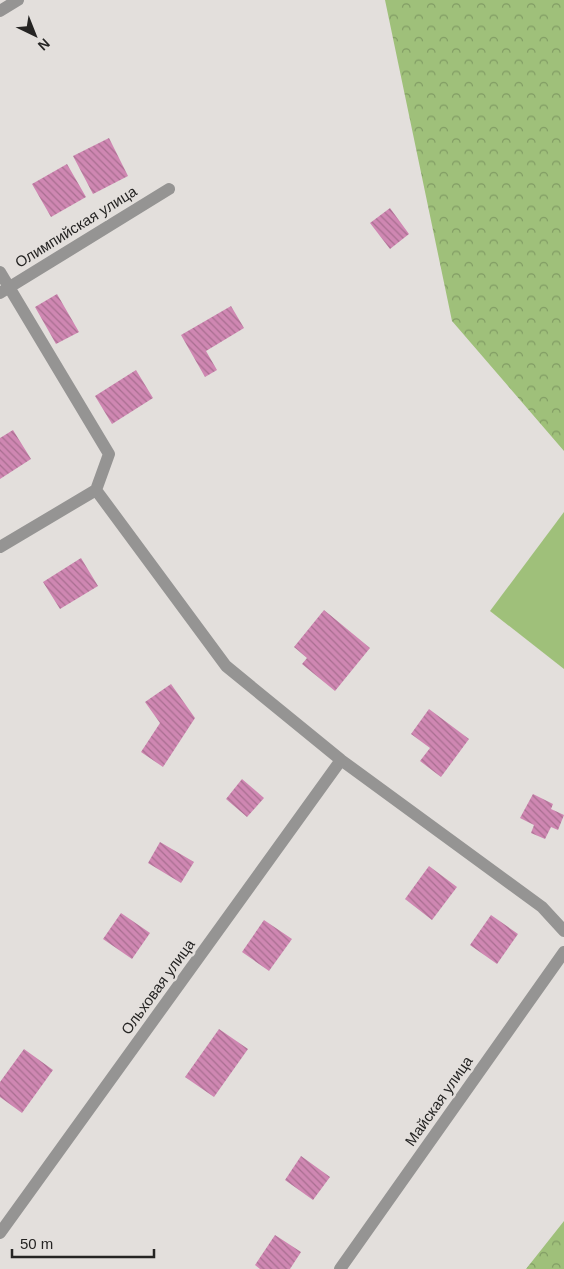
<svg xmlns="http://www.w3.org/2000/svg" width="564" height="1269" font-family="Helvetica,sans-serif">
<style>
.forest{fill:url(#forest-crowns)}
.garden{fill:#9fc07a}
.building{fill:url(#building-back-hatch)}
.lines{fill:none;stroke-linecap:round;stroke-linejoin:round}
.minor{stroke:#959493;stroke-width:12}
.labels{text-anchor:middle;stroke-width:5;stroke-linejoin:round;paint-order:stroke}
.street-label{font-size:15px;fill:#252423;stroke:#e3dfdc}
</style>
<defs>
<pattern id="forest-crowns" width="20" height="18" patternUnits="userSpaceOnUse" patternTransform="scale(1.25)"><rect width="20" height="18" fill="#9fc07a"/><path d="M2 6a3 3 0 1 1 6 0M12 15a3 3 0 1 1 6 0" fill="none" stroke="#819c64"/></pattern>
<pattern id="building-back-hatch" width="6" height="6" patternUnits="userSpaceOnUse" patternTransform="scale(1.25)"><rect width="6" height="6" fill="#cf87b2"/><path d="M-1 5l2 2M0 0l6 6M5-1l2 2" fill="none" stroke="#a86e90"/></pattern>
</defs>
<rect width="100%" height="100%" fill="#e3dfdc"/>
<path class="forest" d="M 385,0 L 564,0 L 564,451 L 452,321 Z
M 564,1221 L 564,1269 L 526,1269 Z"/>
<path class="garden" d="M 564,512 L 564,669 L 490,611 Z"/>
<path class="building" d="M 109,138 L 128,176 L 93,194 L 73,156 Z
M 67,164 L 86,197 L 51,217 L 32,184 Z
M 390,208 L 409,234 L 390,249 L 370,223 Z
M 57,294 L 79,332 L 56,344 L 35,307 Z
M 231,306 L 244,328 L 206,351 L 217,370 L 205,377 L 181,335 Z
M 136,370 L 153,398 L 112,424 L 95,396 Z
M 13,430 L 31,459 L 0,479 L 0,438 Z
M 81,558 L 98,586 L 60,609 L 43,582 Z
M 324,610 L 370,648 L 335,691 L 302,664 L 307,658 L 294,647 Z
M 171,684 L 195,718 L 163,767 L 141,752 L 160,723 L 145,702 Z
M 429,709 L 469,739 L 441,777 L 420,761 L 430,748 L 411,734 Z
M 242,779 L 264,798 L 247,817 L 226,799 Z
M 533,794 L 553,804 L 551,809 L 564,815 L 558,830 L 551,827 L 545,839 L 531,833 L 534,825 L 520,818 Z
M 160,842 L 194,862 L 181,883 L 148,863 Z
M 429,866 L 457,887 L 432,920 L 405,899 Z
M 121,913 L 150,933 L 132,959 L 103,939 Z
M 491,915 L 518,934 L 497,964 L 470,945 Z
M 264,920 L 292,939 L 269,971 L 242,952 Z
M 219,1029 L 248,1049 L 214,1097 L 185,1077 Z
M 24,1049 L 53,1070 L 22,1113 L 0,1097 L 0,1082 Z
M 301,1156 L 330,1177 L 313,1200 L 285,1180 Z
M 275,1235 L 301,1252 L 290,1269 L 260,1269 L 255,1265 Z"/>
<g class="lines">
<path class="minor" d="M 0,11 L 18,0
M 0,272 L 109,454 L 96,490
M 0,293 L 169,189
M 96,490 L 226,666 L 341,760 L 542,907 L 564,931
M 0,547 L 96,490
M 0,1233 L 341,760
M 340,1269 L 564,952"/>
</g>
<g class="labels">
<g class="street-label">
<text transform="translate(76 227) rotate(-32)" y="5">Олимпийская улица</text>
<text transform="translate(158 987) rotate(-54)" y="5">Ольховая улица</text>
<text transform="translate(439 1101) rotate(-55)" y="5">Майская улица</text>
</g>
</g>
<g transform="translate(35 35) rotate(137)" stroke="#e3dfdc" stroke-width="4" paint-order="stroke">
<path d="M0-4L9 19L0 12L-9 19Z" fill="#252423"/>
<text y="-8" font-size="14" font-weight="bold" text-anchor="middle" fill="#252423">N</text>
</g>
<path d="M12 1249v8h142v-8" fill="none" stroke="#252423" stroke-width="2.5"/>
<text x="20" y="1249" font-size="15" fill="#252423" stroke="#e3dfdc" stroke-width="4" paint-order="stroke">50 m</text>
</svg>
